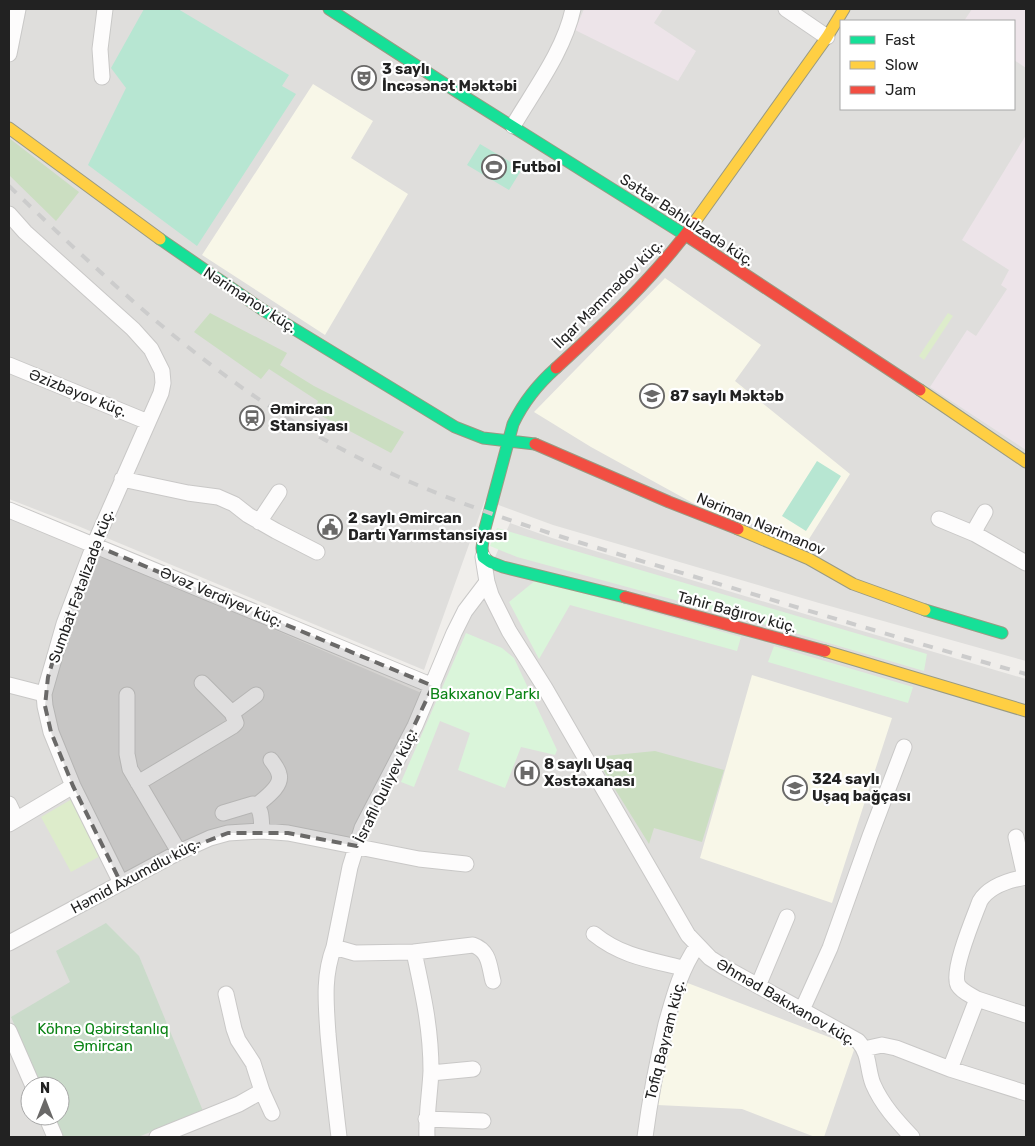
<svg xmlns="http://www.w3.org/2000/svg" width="1035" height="1146" font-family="Rubik,sans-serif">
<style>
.residential{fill:#dfdedc;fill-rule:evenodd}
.industrial{fill:#ede4e9}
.education{fill:#f8f7e8}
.grass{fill:#ddeccb}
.forest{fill:#cbdec1}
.cemetery{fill:#cadbca}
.park{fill:#daf5da}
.pitch{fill:#b7e6d2}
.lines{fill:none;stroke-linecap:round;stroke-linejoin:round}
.street-casing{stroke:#c9c8c7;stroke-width:17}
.fast-casing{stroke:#999a82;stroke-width:13}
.slow-casing{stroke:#999a82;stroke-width:13}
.jam-casing{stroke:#999a82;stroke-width:13}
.street{stroke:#fdfcfc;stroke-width:15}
.fast{stroke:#16e098;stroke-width:11}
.slow{stroke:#ffcf43;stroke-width:11}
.jam{stroke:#f24e42;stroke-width:11}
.rail{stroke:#ccc;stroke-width:4;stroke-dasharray:10 10;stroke-linecap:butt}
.marked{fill:#6a6968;fill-opacity:0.2;stroke:#6a6968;stroke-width:4;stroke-dasharray:10 6;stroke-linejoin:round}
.labels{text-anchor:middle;stroke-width:4.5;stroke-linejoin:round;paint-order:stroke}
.poi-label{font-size:15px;font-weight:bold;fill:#222;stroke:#fff;text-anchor:start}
.street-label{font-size:15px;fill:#222;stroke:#fff}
.park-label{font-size:15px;fill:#0c8416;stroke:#fff}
</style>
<rect width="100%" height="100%" fill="#f0eeeb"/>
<path class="residential" d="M 9,9 L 1026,9 L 1026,661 L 819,603 L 553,525 L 485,500 L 424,670 L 78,526 L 9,499 ZM 841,21 L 1014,21 L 1014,109 L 841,109 Z
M 9,519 L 80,546 L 433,698 L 510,523 L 552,538 L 815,617 L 1026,679 L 1026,1137 L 9,1137 ZM 30,1086 L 60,1086 L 60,1116 L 30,1116 Z"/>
<path class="industrial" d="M 584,9 L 663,9 L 654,23 L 696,51 L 678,81 L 575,30 Z
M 972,9 L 1026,9 L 1026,68 L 1014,60 L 1014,21 L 964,21 Z
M 1026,135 L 1026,450 L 930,387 L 967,330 L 976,336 L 1007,289 L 1001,285 L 1009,270 L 962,240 Z"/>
<path class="education" d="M 313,84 L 373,121 L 351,158 L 408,194 L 325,335 L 202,255 Z
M 665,278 L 761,345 L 735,381 L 850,474 L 809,539 L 711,513 L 591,447 L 534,412 Z
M 752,675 L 892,718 L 832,903 L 700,858 Z
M 685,982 L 855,1047 L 824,1137 L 815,1137 L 742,1109 L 657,1105 Z"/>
<path class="grass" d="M 948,313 L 953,316 L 924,360 L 919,356 Z
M 72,799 L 102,855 L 71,872 L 41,817 Z"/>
<path class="forest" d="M 9,138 L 79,192 L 56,221 L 9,175 Z
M 210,313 L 287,353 L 280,365 L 314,386 L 404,432 L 391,453 L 314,412 L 318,401 L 269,369 L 261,379 L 194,332 Z
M 655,751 L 724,770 L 702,842 L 654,828 L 649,844 L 595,757 Z"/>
<path class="cemetery" d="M 106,923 L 139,956 L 203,1111 L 138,1137 L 63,1137 L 54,1116 L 60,1116 L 60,1086 L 41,1086 L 11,1017 L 70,982 L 56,951 Z"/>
<path class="park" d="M 497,528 L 927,654 L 924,671 L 774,627 L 517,557 L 490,546 Z
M 536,580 L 741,637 L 737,651 L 570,605 L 539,659 L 509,602 Z
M 466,633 L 502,648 L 514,658 L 557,750 L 555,755 L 521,747 L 505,788 L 458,770 L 470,733 L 440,721 L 414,787 L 401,782 Z
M 774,646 L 913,687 L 908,703 L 768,662 Z"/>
<path class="pitch" d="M 144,9 L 178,9 L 289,75 L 282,86 L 296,94 L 197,246 L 88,165 L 126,88 L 111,68 Z
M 480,144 L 522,169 L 509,190 L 467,165 Z
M 817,461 L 841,476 L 806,531 L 782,516 Z"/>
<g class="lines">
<defs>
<path id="street" d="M 786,9 L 827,37
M 9,54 L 18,9
M 102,77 L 100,49 L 105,9
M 513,126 C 534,90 564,51 573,9
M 9,214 L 25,232 L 133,329 L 151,349 L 162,371 L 163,383 L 161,393 L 94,545 L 64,624 L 44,694 L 45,706 L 51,732 L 73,786 L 121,883
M 9,365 L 148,422
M 122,479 L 188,493 L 218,497 L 234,504 L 248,515 L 276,531 L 317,552
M 9,510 L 433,686
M 939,519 L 975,534 L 1026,563
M 259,522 L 279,492
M 975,534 L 977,526 L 985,512
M 483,557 L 487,582 L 491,595 L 509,631 L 545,688 L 688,935 L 710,958 L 724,967 L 858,1041 C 870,1054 867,1069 873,1084 C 882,1105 897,1121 912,1137
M 9,685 L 44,694
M 127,695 L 127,754 L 130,769 L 179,852
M 232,713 L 256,695
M 138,783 L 233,726 L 236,723 L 232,713 L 202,683
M 9,804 L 16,819
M 257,805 C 265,798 283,786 279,774 C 278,769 274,764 271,760
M 223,813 L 253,804 C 263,807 261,822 262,831
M 9,824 L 73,786
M 1016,837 L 1025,877
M 594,934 C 621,956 650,960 683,968
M 9,943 L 179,852 L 210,838 L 228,833 L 262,831 L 288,833 L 419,859 L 466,864
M 334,947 C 323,976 326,1003 328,1034 C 331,1068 335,1103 339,1137
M 414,952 L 473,945 C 490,951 489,966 493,981
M 758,986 L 787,917
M 977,999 L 1026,1015
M 802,1010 L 830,948 L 870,836 L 904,747
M 9,1031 L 33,1086
M 864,1049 L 882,1045 L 896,1048 L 950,1069 L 1026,1093
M 950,1069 L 977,999 C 971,995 962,992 958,985 C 951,971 974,917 980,901 C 989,886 1009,880 1026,877
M 431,1073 L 473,1069
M 262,1091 L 272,1113
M 46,1116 L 55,1137
M 426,1119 L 483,1121
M 157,1137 L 239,1104 L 262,1091 L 253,1063 L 238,1040 L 234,1029 L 226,994
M 427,1137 C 426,1115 430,1093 431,1071 C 431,1028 423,994 414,952 L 355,953 L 334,947 L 350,867 L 362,828 L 415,726 L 454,633 L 465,611 L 487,582
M 645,1137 C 650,1099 657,1062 666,1024 C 674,996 680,971 697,946"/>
<path id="fast" d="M 329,9 L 462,95 L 690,238
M 160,239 L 263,310 L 455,427 L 483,438 L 535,444
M 556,368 C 538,384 523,403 513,424 L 484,532 L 482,548 L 483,557 L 490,562 L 503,567 L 625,597
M 925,610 L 1002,633"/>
<path id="slow" d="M 9,128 L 160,239
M 694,223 L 827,37 L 844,9
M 920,390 L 1026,462
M 738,529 L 809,559 L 853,584 L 925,610
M 825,651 L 1026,711"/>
<path id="jam" d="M 690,238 L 920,390
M 556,368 C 604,324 655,277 694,223
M 535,444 L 669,502 L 738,529
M 625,597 L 825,651"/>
</defs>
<use href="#street" class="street-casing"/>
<use href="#fast" class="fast-casing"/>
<use href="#slow" class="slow-casing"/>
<use href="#jam" class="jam-casing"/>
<use href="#street" class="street"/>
<use href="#fast" class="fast"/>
<use href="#slow" class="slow"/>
<use href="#jam" class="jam"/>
<path class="rail" d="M 9,186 C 107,280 207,375 327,441 C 436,502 554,535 672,570 C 790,605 908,641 1026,674"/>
</g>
<path class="marked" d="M 94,545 L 433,686 L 357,846 L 288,833 L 228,833 L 179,852 L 121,883 L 73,786 L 51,732 L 45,706 L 48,677 L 64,624 Z"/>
<defs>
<symbol id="theatre-ring" viewBox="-11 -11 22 22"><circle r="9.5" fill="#fff" stroke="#6a6968" stroke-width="1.5"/><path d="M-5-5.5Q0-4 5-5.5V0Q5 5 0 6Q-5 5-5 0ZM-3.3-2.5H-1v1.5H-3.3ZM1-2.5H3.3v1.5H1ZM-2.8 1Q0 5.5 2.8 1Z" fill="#6a6968"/></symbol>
<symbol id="stadium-ring" viewBox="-11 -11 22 22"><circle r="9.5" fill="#fff" stroke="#6a6968" stroke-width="1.5"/><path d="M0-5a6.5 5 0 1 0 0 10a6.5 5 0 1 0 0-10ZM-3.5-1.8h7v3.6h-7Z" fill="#6a6968"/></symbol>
<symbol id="school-ring" viewBox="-11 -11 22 22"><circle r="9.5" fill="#fff" stroke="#6a6968" stroke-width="1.5"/><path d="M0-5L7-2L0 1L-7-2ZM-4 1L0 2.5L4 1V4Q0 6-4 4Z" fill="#6a6968"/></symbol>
<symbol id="station-ring" viewBox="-11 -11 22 22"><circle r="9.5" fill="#fff" stroke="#6a6968" stroke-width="1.5"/><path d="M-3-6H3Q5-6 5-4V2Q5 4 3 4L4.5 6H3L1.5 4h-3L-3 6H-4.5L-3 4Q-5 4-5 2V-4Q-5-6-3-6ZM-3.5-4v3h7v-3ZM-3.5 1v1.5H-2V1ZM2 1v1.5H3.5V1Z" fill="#6a6968"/></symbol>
<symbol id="civic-ring" viewBox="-11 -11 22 22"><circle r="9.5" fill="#fff" stroke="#6a6968" stroke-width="1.5"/><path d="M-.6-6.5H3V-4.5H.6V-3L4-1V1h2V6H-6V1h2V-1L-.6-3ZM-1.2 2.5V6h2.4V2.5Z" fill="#6a6968"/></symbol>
<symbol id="hospital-ring" viewBox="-11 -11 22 22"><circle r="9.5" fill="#fff" stroke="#6a6968" stroke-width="1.5"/><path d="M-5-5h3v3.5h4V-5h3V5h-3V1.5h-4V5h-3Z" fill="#6a6968"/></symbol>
</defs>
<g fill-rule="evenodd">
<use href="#theatre-ring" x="350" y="64" width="28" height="28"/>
<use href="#stadium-ring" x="480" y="153" width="28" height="28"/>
<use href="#school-ring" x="638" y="382" width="28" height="28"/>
<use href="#station-ring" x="238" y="404" width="28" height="28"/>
<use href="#civic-ring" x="316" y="513" width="28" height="28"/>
<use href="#hospital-ring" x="513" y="759" width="28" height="28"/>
<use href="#school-ring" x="781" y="774" width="28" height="28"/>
</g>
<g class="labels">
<g class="poi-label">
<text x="382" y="74">3 saylı<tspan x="382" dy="17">İncəsənət Məktəbi</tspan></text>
<text x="512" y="172">Futbol</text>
<text x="670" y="401">87 saylı Məktəb</text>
<text x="270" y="414">Əmircan<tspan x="270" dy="17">Stansiyası</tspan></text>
<text x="348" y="523">2 saylı Əmircan<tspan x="348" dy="17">Dartı Yarımstansiyası</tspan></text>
<text x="544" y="769">8 saylı Uşaq<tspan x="544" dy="17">Xəstəxanası</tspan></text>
<text x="812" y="784">324 saylı<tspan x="812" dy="17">Uşaq bağçası</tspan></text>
</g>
<g class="street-label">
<text transform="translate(687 220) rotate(33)" y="5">Səttar Bəhlulzadə küç.</text>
<text transform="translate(608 294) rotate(-45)" y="5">İlqar Məmmədov küç.</text>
<text transform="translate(250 300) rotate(33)" y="5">Nərimanov küç.</text>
<text transform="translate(78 393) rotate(22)" y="5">Əzizbəyov küç.</text>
<text transform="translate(761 524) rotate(23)" y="5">Nəriman Nərimanov</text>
<text transform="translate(81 586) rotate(-70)" y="5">Sumbat Fətəlizadə küç.</text>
<text transform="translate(221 597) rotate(23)" y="5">Əvəz Verdiyev küç.</text>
<text transform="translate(737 612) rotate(15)" y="5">Tahir Bağırov küç.</text>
<text transform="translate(386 786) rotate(-64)" y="5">İsrafil Quliyev küç.</text>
<text transform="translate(135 876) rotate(-28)" y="5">Həmid Axumdlu küç.</text>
<text transform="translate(786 1002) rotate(30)" y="5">Əhməd Bakıxanov küç.</text>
<text transform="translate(665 1040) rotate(-76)" y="5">Tofiq Bayram küç.</text>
</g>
<g class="park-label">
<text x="485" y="699">Bakıxanov Parkı</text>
<text x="103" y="1034">Köhnə Qəbirstanlıq<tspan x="103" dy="17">Əmircan</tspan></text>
</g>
</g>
<rect width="1035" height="1146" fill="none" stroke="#222222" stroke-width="20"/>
<rect x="840" y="20" width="175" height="90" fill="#ffffff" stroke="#a7a7a7"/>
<rect x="850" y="36" width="25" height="8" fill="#16e098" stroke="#a7a7a7"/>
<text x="885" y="45" font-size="15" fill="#222222">Fast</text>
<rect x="850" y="61" width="25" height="8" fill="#ffcf43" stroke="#a7a7a7"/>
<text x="885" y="70" font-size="15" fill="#222222">Slow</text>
<rect x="850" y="86" width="25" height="8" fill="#f24e42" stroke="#a7a7a7"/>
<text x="885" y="95" font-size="15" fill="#222222">Jam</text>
<g transform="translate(45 1101)"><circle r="24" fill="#ffffff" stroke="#a7a7a7"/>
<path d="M0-4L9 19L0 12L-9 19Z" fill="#6a6968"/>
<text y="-8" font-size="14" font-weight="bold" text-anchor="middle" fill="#222222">N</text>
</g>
</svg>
